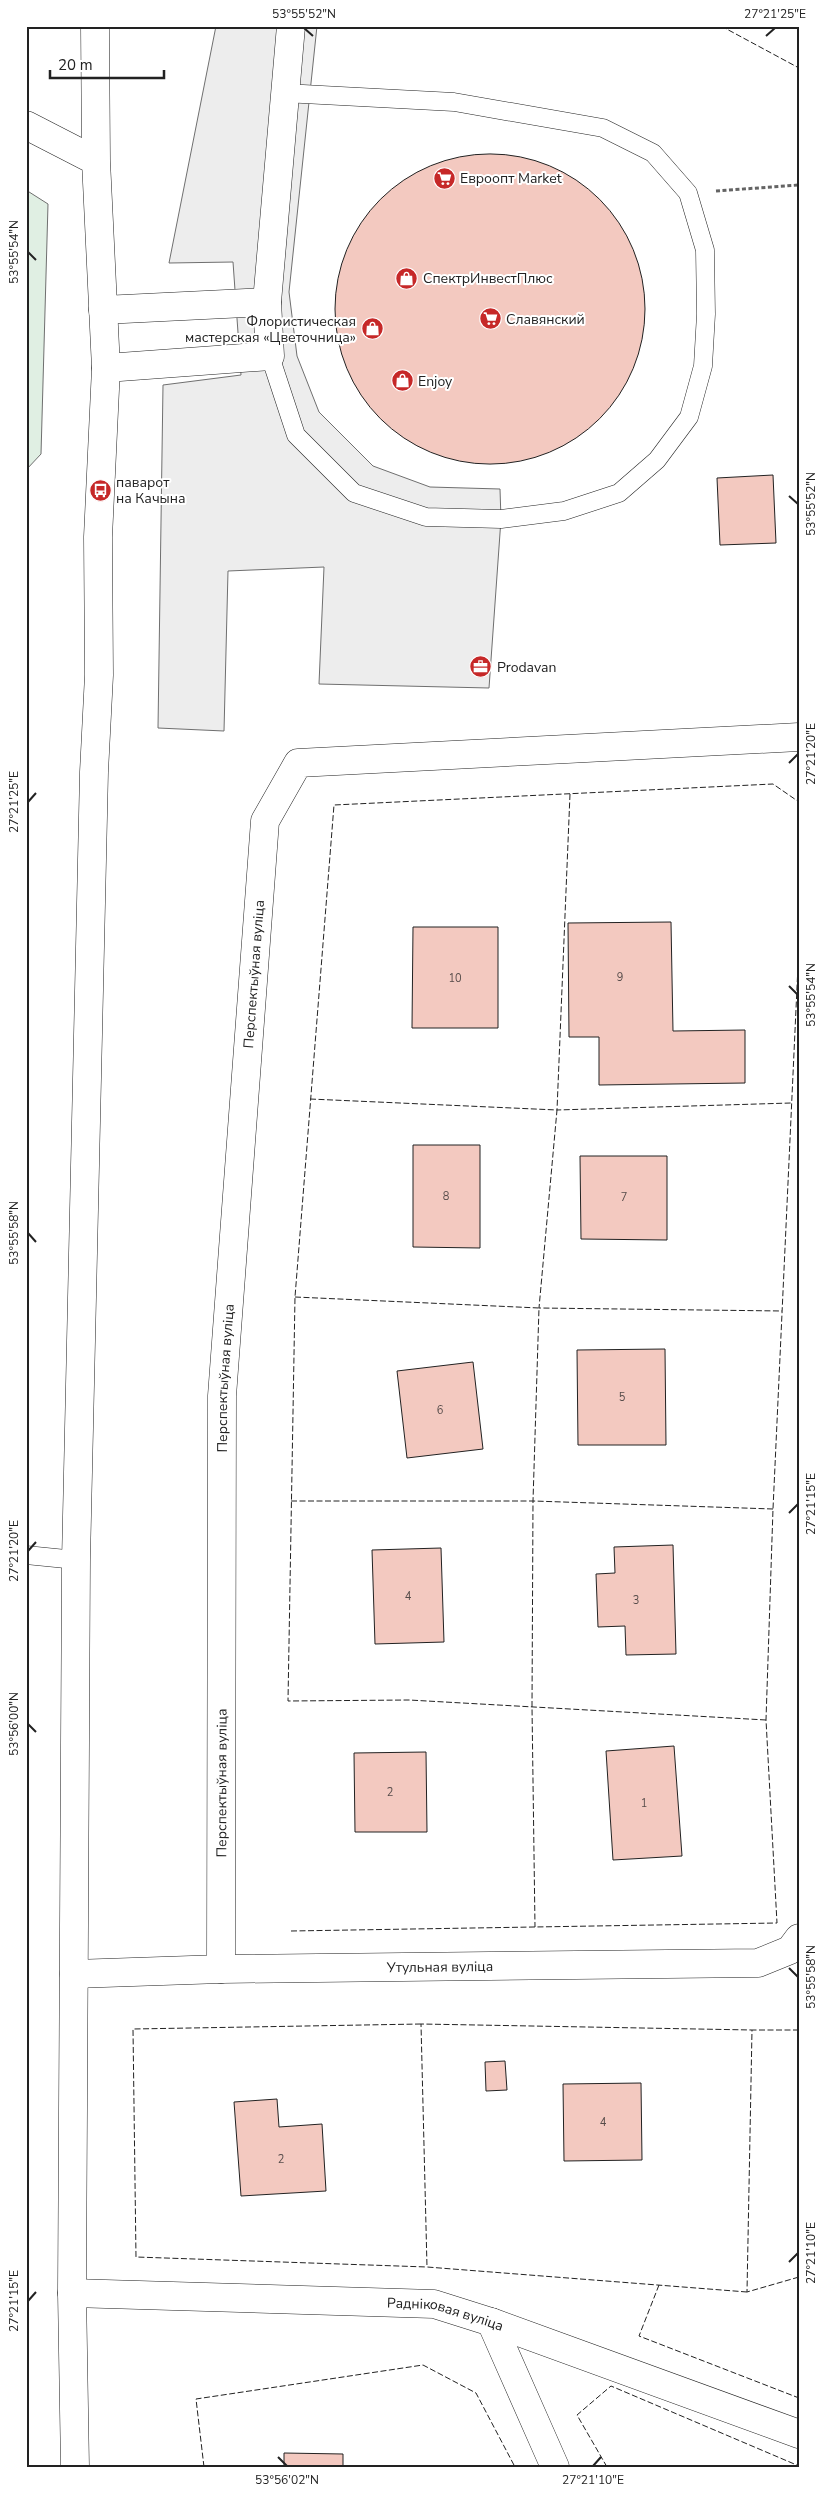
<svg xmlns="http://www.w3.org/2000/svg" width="825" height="2493" font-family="'Nunito Sans',sans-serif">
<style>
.green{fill:#e0efe3;stroke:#6f6f6f}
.parking{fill:#ededed;stroke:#6f6f6f}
.building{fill:#f3c9c0;stroke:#222}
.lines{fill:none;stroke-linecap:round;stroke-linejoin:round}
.service-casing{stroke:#222;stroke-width:19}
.minor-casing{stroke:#222;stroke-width:29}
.tertiary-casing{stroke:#222;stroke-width:29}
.path{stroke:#646464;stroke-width:3;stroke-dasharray:4 2.5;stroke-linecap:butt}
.service{stroke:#fff;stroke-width:18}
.minor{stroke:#fff;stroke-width:28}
.tertiary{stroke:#fff;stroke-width:28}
.fence{stroke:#222;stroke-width:1;stroke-dasharray:6 2.5;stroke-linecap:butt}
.ticks{fill:none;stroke:#222;stroke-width:2}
.labels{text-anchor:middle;stroke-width:4;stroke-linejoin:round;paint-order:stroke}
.number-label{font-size:11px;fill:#564c4a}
.poi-label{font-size:14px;fill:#222;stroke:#fff;text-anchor:start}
.street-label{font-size:14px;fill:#222;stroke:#fff}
.neatline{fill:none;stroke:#222;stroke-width:2}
.ticks-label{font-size:12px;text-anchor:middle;fill:#222}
</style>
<rect width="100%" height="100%" fill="#fff"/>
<path class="green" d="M 26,190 L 48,204 L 41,454 L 26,470 Z"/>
<path class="parking" d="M 216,26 L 317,26 L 289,292 L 297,356 L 319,412 L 373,466 L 430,487 L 500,489 L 501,519 L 489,688 L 319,684 L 324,567 L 228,571 L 224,731 L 158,728 L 163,385 L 241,375 L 233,262 L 169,263 Z"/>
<path class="building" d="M335 309a155 155 0 1 1 310 0a155 155 0 1 1-310 0Z
M 773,475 L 776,543 L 720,545 L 717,478 Z
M 671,922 L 673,1031 L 745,1030 L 745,1083 L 599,1085 L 599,1037 L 569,1037 L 568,923 Z
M 413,927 L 498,927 L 498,1028 L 412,1028 Z
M 413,1145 L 480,1145 L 480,1248 L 413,1247 Z
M 580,1156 L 667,1156 L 667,1240 L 581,1239 Z
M 665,1349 L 666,1445 L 578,1445 L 577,1350 Z
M 473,1362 L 483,1449 L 407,1458 L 397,1371 Z
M 673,1545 L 676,1654 L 626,1655 L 625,1626 L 598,1627 L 596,1574 L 615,1573 L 614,1547 Z
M 441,1548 L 444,1642 L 375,1644 L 372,1550 Z
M 674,1746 L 682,1856 L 613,1860 L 606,1751 Z
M 426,1752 L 427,1832 L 355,1832 L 354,1753 Z
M 505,2061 L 507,2090 L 486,2091 L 485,2062 Z
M 641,2083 L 642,2160 L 564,2161 L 563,2084 Z
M 277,2099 L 279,2127 L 322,2124 L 326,2191 L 241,2196 L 234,2102 Z
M 284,2453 L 343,2454 L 343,2467 L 284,2467 Z"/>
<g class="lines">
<defs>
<path id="service" d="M 270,356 L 296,435 L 354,493 L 426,517 L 501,519 L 564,511 L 619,493 L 657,460 L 689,417 L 703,366 L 706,314 L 705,250 L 688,193 L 653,153 L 603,128 L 454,102 L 284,93
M 26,1555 L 76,1560"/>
<g id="minor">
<path d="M 103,310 L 267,302"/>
<path d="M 106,368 L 270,356 L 267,302 L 291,26"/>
<path id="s1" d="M 221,1969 L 222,1396 L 265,821 L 298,763 L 799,737"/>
<path id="s2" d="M 74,1974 L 221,1969 L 758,1963 L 790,1950 L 799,1938"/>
<path id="s3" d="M 72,2293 L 434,2304 L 491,2322 L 799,2434"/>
<path d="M 491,2322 L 555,2467"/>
</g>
<path id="tertiary" d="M 26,125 L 96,161
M 75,2467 L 72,2293 L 76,1560 L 94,772 L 99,675 L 98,537 L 106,368 L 96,161 L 95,26"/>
</defs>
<use href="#service" class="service-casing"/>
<use href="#minor" class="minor-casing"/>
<use href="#tertiary" class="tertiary-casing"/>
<path class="path" d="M 716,191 L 799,185"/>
<use href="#service" class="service"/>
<use href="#minor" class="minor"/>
<use href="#tertiary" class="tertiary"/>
<path class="fence" d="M 721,26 L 799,68
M 570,794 L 557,1110 L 791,1103
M 310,1099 L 557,1110 L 539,1308 L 782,1311
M 295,1297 L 539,1308 L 533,1501 L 773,1509
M 291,1501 L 533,1501 L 532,1707 L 535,1927
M 766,1720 L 409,1700 L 288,1701 L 295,1297 L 334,805 L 773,784 L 799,802
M 291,1931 L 777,1923 L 766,1720 L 773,1509 L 799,944
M 421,2024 L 133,2029 L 136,2257 L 427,2267
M 799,2030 L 752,2030 L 747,2292 L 799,2277
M 659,2285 L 639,2336 L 799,2398
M 747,2292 L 427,2267 L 421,2024 L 752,2030
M 204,2467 L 196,2399 L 423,2365 L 476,2393 L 515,2467
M 607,2467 L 577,2415 L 611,2386 L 799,2466"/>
</g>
<path class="ticks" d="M 304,28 L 313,36M 766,36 L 775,28M 28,252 L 36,260M 789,496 L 798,504M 789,763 L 798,754M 28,802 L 36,793M 789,986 L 798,995M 28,1233 L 36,1242M 789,1513 L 798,1504M 28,1551 L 36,1542M 28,1724 L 36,1732M 789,1968 L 798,1977M 789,2262 L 798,2253M 28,2301 L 36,2292M 278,2457 L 287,2466M 593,2466 L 601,2457"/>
<defs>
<symbol id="supermarket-disc" viewBox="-11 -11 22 22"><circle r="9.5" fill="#c62828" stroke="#fff"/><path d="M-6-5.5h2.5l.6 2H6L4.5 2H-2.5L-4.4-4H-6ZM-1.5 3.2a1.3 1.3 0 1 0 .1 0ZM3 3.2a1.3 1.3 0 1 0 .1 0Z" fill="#fff"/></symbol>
<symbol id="shop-disc" viewBox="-11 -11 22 22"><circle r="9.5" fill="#c62828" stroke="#fff"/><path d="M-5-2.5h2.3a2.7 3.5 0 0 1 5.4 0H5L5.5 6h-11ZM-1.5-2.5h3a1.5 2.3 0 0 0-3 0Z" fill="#fff"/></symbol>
<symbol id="bus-disc" viewBox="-11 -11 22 22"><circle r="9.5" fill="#c62828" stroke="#fff"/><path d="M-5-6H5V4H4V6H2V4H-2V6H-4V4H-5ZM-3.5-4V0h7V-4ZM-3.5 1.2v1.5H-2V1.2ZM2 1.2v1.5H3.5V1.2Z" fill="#fff"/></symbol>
<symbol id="office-disc" viewBox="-11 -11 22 22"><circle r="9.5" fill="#c62828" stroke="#fff"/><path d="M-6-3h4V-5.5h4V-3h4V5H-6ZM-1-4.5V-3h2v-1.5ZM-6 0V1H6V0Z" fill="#fff"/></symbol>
</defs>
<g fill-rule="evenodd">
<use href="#supermarket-disc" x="432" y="166" width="25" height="25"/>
<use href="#shop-disc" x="394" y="266" width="25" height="25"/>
<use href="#supermarket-disc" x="478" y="306" width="25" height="25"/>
<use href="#shop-disc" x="360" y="316" width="25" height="25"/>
<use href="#shop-disc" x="390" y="368" width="25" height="25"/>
<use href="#bus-disc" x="88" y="478" width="25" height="25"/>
<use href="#office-disc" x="468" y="654" width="25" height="25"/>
</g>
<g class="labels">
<g class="number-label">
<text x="620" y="981">9</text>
<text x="455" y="982">10</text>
<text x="446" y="1200">8</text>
<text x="624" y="1201">7</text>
<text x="622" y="1401">5</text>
<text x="440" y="1414">6</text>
<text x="408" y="1600">4</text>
<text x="636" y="1604">3</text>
<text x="390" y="1796">2</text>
<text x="644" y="1807">1</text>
<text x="603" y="2126">4</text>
<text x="281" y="2163">2</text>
</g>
<g class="poi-label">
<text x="460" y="183">Евроопт Market</text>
<text x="423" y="283">СпектрИнвестПлюс</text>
<text x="506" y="324">Славянский</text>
<text x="356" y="326" text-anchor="end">Флористическая<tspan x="356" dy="16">мастерская «Цветочница»</tspan></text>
<text x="418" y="386">Enjoy</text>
<text x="116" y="487">паварот<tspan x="116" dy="16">на Качына</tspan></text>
<text x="497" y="672">Prodavan</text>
</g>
<g class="street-label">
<text dy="5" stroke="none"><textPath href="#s1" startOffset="996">Перспектыўная вуліца</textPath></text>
<text dy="5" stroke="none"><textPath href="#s1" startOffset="591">Перспектыўная вуліца</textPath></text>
<text dy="5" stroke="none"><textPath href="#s1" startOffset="186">Перспектыўная вуліца</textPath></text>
<text dy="5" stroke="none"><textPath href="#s2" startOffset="366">Утульная вуліца</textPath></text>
<text dy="5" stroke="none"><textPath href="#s3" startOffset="375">Радніковая вуліца</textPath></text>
</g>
</g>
<rect width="825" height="2493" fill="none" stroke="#ffffff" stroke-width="55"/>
<path d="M50 70v8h114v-8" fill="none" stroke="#222222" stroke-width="2.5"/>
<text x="58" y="70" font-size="15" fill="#222222" stroke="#ffffff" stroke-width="4" paint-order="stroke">20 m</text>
<rect x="28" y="28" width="770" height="2438" class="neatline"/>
<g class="ticks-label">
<text x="304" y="18">53°55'52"N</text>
<text x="775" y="18">27°21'25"E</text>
<text transform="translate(14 252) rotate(-90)" y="4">53°55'54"N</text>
<text transform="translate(811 504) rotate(-90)" y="4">53°55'52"N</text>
<text transform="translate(811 754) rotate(-90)" y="4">27°21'20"E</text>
<text transform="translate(14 802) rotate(-90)" y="4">27°21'25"E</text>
<text transform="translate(811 995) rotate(-90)" y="4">53°55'54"N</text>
<text transform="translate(14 1233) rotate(-90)" y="4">53°55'58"N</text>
<text transform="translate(811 1504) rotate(-90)" y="4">27°21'15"E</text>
<text transform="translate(14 1551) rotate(-90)" y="4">27°21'20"E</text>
<text transform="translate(14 1724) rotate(-90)" y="4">53°56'00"N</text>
<text transform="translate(811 1977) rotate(-90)" y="4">53°55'58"N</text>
<text transform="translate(811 2253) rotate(-90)" y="4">27°21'10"E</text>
<text transform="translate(14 2301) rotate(-90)" y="4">27°21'15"E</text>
<text x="287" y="2484">53°56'02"N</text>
<text x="593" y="2484">27°21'10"E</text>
</g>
</svg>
